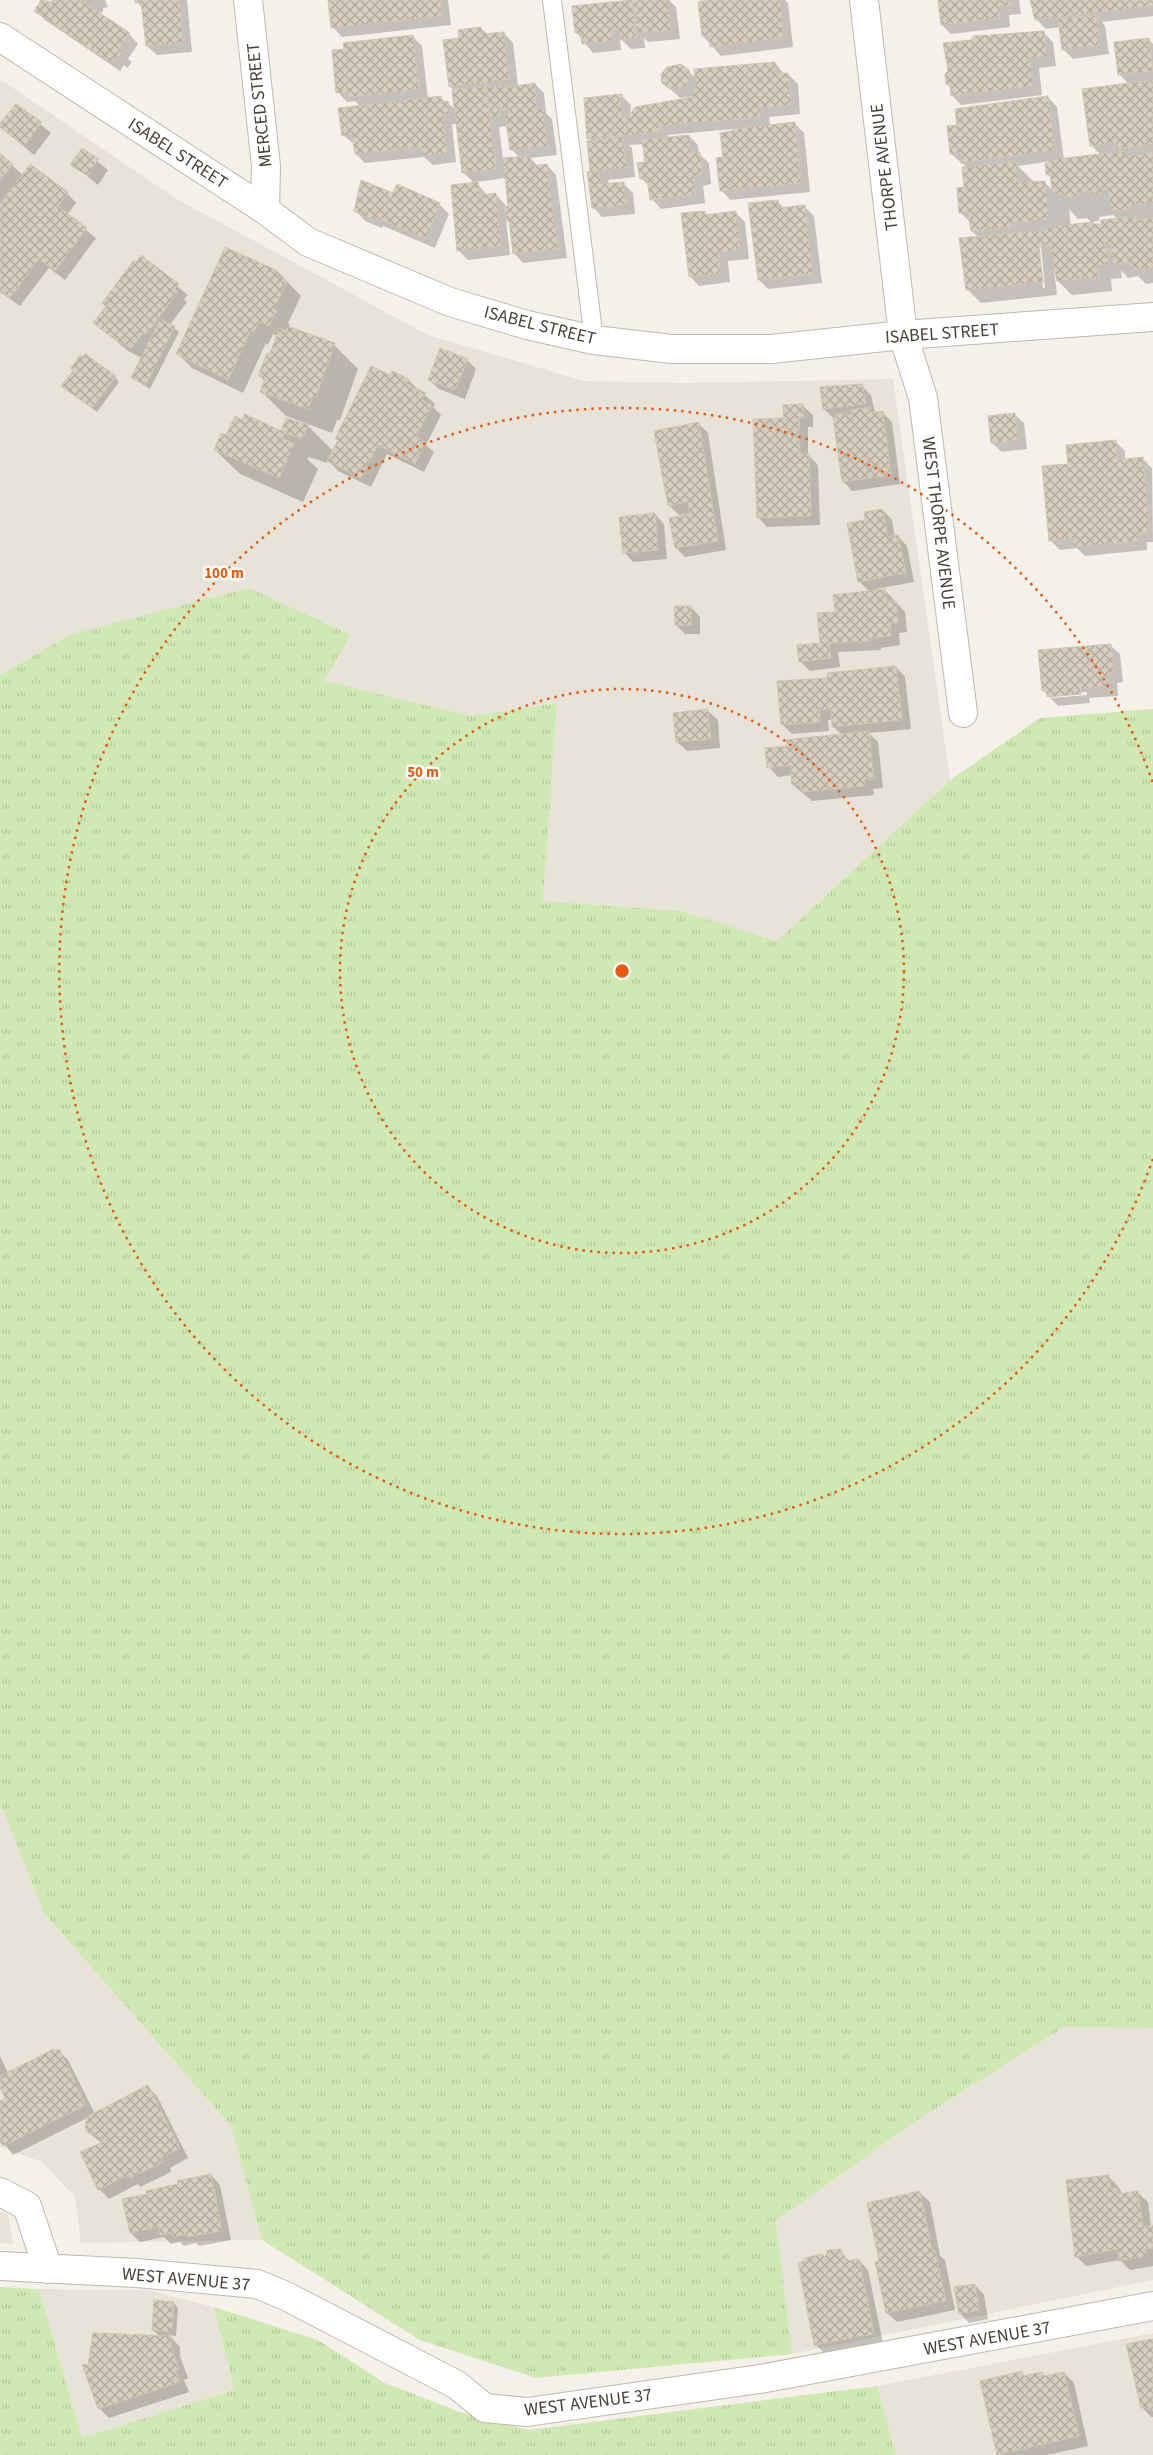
<svg xmlns="http://www.w3.org/2000/svg" width="1153" height="2455" font-family="'Source Sans 3',sans-serif">
<style>
.residential{fill:#e8e3d8}
.grass{fill:url(#grass-tufts)}
.shadow{fill:#0003;fill-rule:evenodd}
.building{fill:url(#building-cross-hatch);stroke:#d1c5b3}
.lines{fill:none;stroke-linecap:round;stroke-linejoin:round}
.lane-casing{stroke:#c0b9ac;stroke-width:20}
.street-casing{stroke:#c0b9ac;stroke-width:30}
.lane{stroke:#fff;stroke-width:18}
.street{stroke:#fff;stroke-width:28}
.ring{fill:none;stroke:#e8590c;stroke-width:2.5;stroke-dasharray:2.5 5}
.labels{text-anchor:middle;stroke-width:5;stroke-linejoin:round;paint-order:stroke}
.street-label{font-size:18px;fill:#494238;stroke:#fff}
.centre{fill:#e8590c;stroke:#fff;stroke-width:2.5}
.ring-label{font-size:15px;text-anchor:middle;font-weight:bold;fill:#e8590c;stroke:#fff;stroke-width:5;stroke-linejoin:round;paint-order:stroke}
</style>
<defs>
<pattern id="grass-tufts" width="24" height="20" patternUnits="userSpaceOnUse" patternTransform="scale(1.25)"><rect width="24" height="20" fill="#d0e8b4"/><path d="M3 7l-1-3M5 7V3M7 7l1-3M15 17l-1-3M17 17v-4M19 17l1-3" fill="none" stroke="#b4c89c"/></pattern>
<pattern id="building-cross-hatch" width="8" height="8" patternUnits="userSpaceOnUse" patternTransform="scale(1.25)"><rect width="8" height="8" fill="#d6cdbf"/><path d="M0 0l8 8M0 8l8-8" fill="none" stroke="#b0a89c"/></pattern>
</defs>
<rect width="100%" height="100%" fill="#f5f1ea"/>
<path class="residential" d="M 0,79 L 175,198 L 428,335 L 584,381 L 682,383 L 893,379 L 950,780 L 777,941 L 681,911 L 543,901 L 557,703 L 472,716 L 323,681 L 69,635 L 0,675 Z
M 0,1803 L 44,1913 L 231,2126 L 262,2240 L 81,2243 L 75,2197 L 42,2162 L 0,2147 Z
M 1064,2027 L 1153,2028 L 1153,2280 L 792,2354 L 776,2221 L 913,2123 Z
M 0,2211 L 8,2214 L 13,2244 L 0,2243 Z
M 39,2289 L 147,2290 L 214,2307 L 234,2390 L 82,2438 Z
M 1153,2333 L 1153,2455 L 896,2455 L 877,2386 Z"/>
<path class="grass" d="M 249,588 L 351,635 L 324,681 L 472,716 L 557,703 L 543,901 L 681,911 L 777,941 L 950,780 L 1040,718 L 1153,709 L 1153,2028 L 1064,2027 L 913,2123 L 776,2221 L 792,2354 L 536,2378 L 420,2340 L 262,2240 L 231,2126 L 44,1913 L 0,1803 L 0,675 L 69,635 Z
M 0,2287 L 39,2289 L 82,2438 L 234,2390 L 214,2307 L 318,2340 L 385,2383 L 457,2411 L 529,2430 L 877,2386 L 896,2455 L 0,2455 Z"/>
<path class="shadow" d="M 43,0 L 56,6 L 51,0 L 105,0 L 108,7 L 103,8 L 103,12 L 97,13 L 129,34 L 138,44 L 128,59 L 132,62 L 127,68 L 124,65 L 120,71 L 45,20 L 36,11 Z
M 136,0 L 187,0 L 192,52 L 157,55 L 147,46 L 143,9 Z
M 329,0 L 448,0 L 451,25 L 342,37 L 333,27 Z
M 645,0 L 669,0 L 676,7 L 680,39 L 648,42 L 644,38 L 645,48 L 631,49 L 620,38 L 621,50 L 593,53 L 577,33 L 631,1 L 635,5 Z
M 722,0 L 785,0 L 788,3 L 793,47 L 721,56 L 703,36 Z
M 939,0 L 1019,0 L 1021,14 L 1009,15 L 1010,27 L 951,34 L 942,25 Z
M 1031,0 L 1153,0 L 1153,16 L 1102,22 L 1105,26 L 1109,54 L 1073,59 L 1063,49 L 1061,27 L 1046,29 L 1036,19 Z
M 481,28 L 488,35 L 504,33 L 513,43 L 518,86 L 535,84 L 544,93 L 546,113 L 552,119 L 557,155 L 530,158 L 538,166 L 547,165 L 556,175 L 567,258 L 523,263 L 514,253 L 511,224 L 506,220 L 510,255 L 468,260 L 458,250 L 474,183 L 463,172 L 457,124 L 452,124 L 456,162 L 433,165 L 424,157 L 365,163 L 356,154 L 355,145 L 343,135 L 360,106 L 355,101 L 347,102 L 338,92 L 345,50 L 413,37 L 422,46 L 428,99 L 440,97 L 456,110 L 455,92 L 450,86 L 460,39 ZM 508,126 L 511,149 L 520,158 L 503,160 L 499,127 ZM 506,178 L 509,207 L 505,208 L 505,204 L 495,194 L 487,195 L 476,182 Z
M 1043,32 L 1053,42 L 1056,66 L 1039,68 L 1042,95 L 961,105 L 952,95 L 949,72 L 992,41 Z
M 1148,39 L 1153,44 L 1153,283 L 1146,284 L 1138,276 L 1128,278 L 1121,270 L 1122,278 L 1111,279 L 1112,291 L 1072,295 L 1058,281 L 1056,269 L 1054,269 L 1057,295 L 981,303 L 967,289 L 978,237 L 972,231 L 971,223 L 960,212 L 968,168 L 951,154 L 958,126 L 1048,97 L 1057,107 L 1064,160 L 1101,155 L 1091,145 L 1129,84 L 1120,75 L 1116,43 ZM 1051,161 L 1047,174 L 1052,179 L 1054,191 L 1044,182 L 1035,183 L 1018,166 ZM 1069,209 L 1078,219 L 1087,218 L 1091,222 L 1099,221 L 1099,217 L 1113,215 L 1118,219 L 1103,225 L 1071,226 ZM 1038,246 L 1041,246 L 1045,288 L 1043,288 Z
M 775,63 L 785,75 L 788,74 L 798,84 L 800,114 L 769,117 L 770,126 L 794,123 L 804,133 L 810,192 L 730,200 L 721,190 L 724,158 L 733,129 L 667,135 L 668,138 L 689,136 L 698,145 L 699,154 L 709,163 L 711,184 L 703,186 L 705,203 L 661,209 L 652,199 L 650,187 L 641,178 L 647,163 L 644,144 L 629,145 L 632,148 L 635,177 L 608,180 L 609,184 L 623,183 L 633,193 L 635,214 L 602,217 L 593,207 L 592,142 L 589,138 L 622,96 L 631,105 L 630,116 L 697,98 L 697,96 L 680,98 L 663,82 L 688,71 L 697,79 Z
M 17,105 L 51,133 L 34,155 L 0,126 Z
M 82,149 L 108,170 L 98,185 L 72,164 Z
M 0,155 L 23,175 L 67,193 L 76,203 L 67,215 L 96,238 L 65,280 L 49,268 L 20,306 L 0,292 Z
M 777,201 L 785,209 L 804,206 L 814,216 L 822,283 L 768,289 L 759,280 Z
M 439,204 L 449,214 L 435,248 L 383,226 L 382,228 L 365,221 L 356,211 Z
M 704,212 L 708,216 L 736,213 L 745,222 L 749,259 L 728,261 L 730,282 L 699,286 L 690,276 Z
M 141,257 L 188,295 L 184,299 L 187,302 L 170,325 L 179,332 L 150,389 L 132,378 L 142,358 L 128,351 L 95,323 Z
M 278,272 L 301,296 L 288,323 L 290,325 L 289,328 L 334,345 L 358,369 L 340,420 L 337,420 L 332,433 L 286,416 L 262,392 L 265,382 L 260,376 L 277,336 L 273,334 L 268,345 L 266,343 L 243,393 L 192,368 L 178,354 Z
M 467,360 L 476,369 L 465,399 L 439,389 L 429,380 Z
M 74,371 L 115,377 L 119,382 L 97,412 L 67,390 Z
M 391,377 L 408,380 L 435,404 L 433,407 L 441,415 L 426,445 L 434,452 L 424,472 L 387,454 L 371,487 L 338,471 L 328,460 L 327,463 L 309,457 L 307,459 L 318,469 L 303,502 L 240,474 L 215,450 L 227,437 L 282,433 L 305,423 L 334,452 L 339,441 L 336,439 Z
M 862,386 L 871,395 L 875,413 L 882,412 L 892,422 L 900,484 L 852,491 L 843,481 L 834,419 L 824,409 Z
M 803,406 L 813,415 L 813,427 L 808,427 L 808,455 L 818,465 L 820,525 L 767,527 L 758,517 L 785,419 Z
M 1014,414 L 1024,423 L 1027,449 L 1002,452 L 992,443 Z
M 699,424 L 708,433 L 726,550 L 685,557 L 676,548 L 691,513 L 679,515 L 669,505 Z
M 1115,441 L 1125,451 L 1125,460 L 1143,459 L 1152,468 L 1153,542 L 1147,542 L 1147,550 L 1085,556 L 1077,548 L 1060,550 L 1050,540 L 1069,465 Z
M 883,510 L 892,520 L 895,537 L 898,536 L 907,546 L 914,582 L 876,589 L 876,591 L 885,590 L 905,612 L 907,632 L 899,633 L 900,645 L 881,648 L 881,650 L 838,652 L 840,667 L 810,671 L 800,661 L 822,644 L 836,613 L 870,592 L 859,581 L 867,521 Z
M 655,514 L 664,524 L 667,559 L 633,562 L 624,552 Z
M 691,607 L 700,617 L 700,634 L 685,634 L 676,625 Z
M 1110,645 L 1120,654 L 1123,682 L 1117,683 L 1118,696 L 1089,698 L 1090,703 L 1058,706 L 1043,690 ZM 1087,692 L 1087,695 L 1052,698 L 1050,696 Z
M 896,667 L 905,677 L 911,729 L 869,733 L 878,742 L 883,788 L 873,789 L 874,795 L 812,801 L 793,785 L 792,775 L 778,777 L 769,767 L 788,747 L 842,735 L 833,726 L 833,719 L 828,720 L 829,731 L 792,734 L 783,725 L 828,679 Z
M 708,711 L 718,720 L 720,748 L 687,751 L 677,742 Z
M 58,2050 L 68,2060 L 95,2114 L 147,2086 L 157,2096 L 188,2158 L 170,2168 L 171,2172 L 140,2187 L 138,2184 L 109,2199 L 99,2189 L 103,2144 L 89,2133 L 89,2117 L 13,2155 L 0,2138 L 0,2102 L 7,2099 L 0,2084 L 0,2056 L 8,2073 Z
M 211,2175 L 220,2185 L 231,2240 L 199,2246 L 196,2243 L 184,2246 L 180,2242 L 171,2244 L 164,2237 L 140,2242 L 131,2233 L 148,2195 Z
M 1108,2176 L 1118,2186 L 1123,2195 L 1138,2193 L 1148,2202 L 1151,2227 L 1153,2226 L 1153,2266 L 1130,2270 L 1120,2260 L 1086,2266 L 1076,2256 Z
M 920,2193 L 930,2202 L 940,2256 L 945,2260 L 955,2310 L 897,2322 L 887,2313 L 881,2262 Z
M 840,2250 L 850,2262 L 859,2260 L 868,2270 L 883,2343 L 825,2354 L 816,2345 L 825,2259 Z
M 975,2285 L 984,2295 L 988,2319 L 969,2323 L 960,2313 Z
M 174,2303 L 178,2308 L 176,2336 L 169,2335 L 180,2347 L 180,2356 L 188,2378 L 184,2380 L 189,2392 L 109,2418 L 99,2408 L 160,2337 L 153,2330 Z
M 1153,2340 L 1153,2417 L 1151,2417 L 1142,2407 Z
M 1022,2373 L 1026,2377 L 1042,2373 L 1046,2377 L 1064,2373 L 1074,2383 L 1088,2446 L 1047,2455 L 998,2455 Z"/>
<path class="building" d="M 41,0 L 52,2 L 54,0 L 80,0 L 130,33 L 119,49 L 123,51 L 117,59 L 114,57 L 110,62 L 34,11 Z
M 135,0 L 179,0 L 183,43 L 146,46 L 141,2 L 135,3 Z
M 328,0 L 440,0 L 442,16 L 331,28 Z
M 632,0 L 636,38 L 621,40 L 619,30 L 611,30 L 612,41 L 582,44 L 581,33 L 575,33 L 572,6 Z
M 633,0 L 668,0 L 671,30 L 637,33 Z
M 706,0 L 780,0 L 784,38 L 710,47 L 709,36 L 702,36 L 698,2 Z
M 938,0 L 1011,0 L 1012,5 L 1000,6 L 1001,18 L 941,25 Z
M 1030,0 L 1153,0 L 1153,6 L 1035,20 Z
M 1096,15 L 1100,45 L 1062,50 L 1058,19 Z
M 481,27 L 482,34 L 504,32 L 509,79 L 449,87 L 443,40 L 459,38 L 458,30 Z
M 1044,31 L 1047,56 L 1030,59 L 1033,86 L 951,96 L 950,86 L 946,84 L 945,74 L 948,71 L 943,43 L 971,40 L 974,36 L 987,35 L 990,38 L 990,35 Z
M 413,35 L 419,89 L 373,95 L 349,97 L 348,92 L 336,93 L 332,50 L 344,49 L 343,43 Z
M 1149,38 L 1153,71 L 1118,75 L 1114,42 Z
M 775,62 L 776,74 L 788,73 L 791,105 L 760,108 L 761,117 L 659,126 L 659,132 L 587,139 L 584,98 L 622,94 L 623,99 L 620,99 L 622,117 L 629,116 L 635,107 L 693,97 L 693,89 L 696,88 L 694,69 Z
M 681,64 L 689,70 L 690,78 L 685,87 L 670,89 L 662,83 L 661,74 L 667,67 Z
M 1153,80 L 1153,144 L 1116,149 L 1115,143 L 1090,146 L 1082,89 Z
M 535,83 L 537,109 L 543,108 L 548,146 L 510,150 L 505,113 L 509,113 L 509,109 L 499,109 L 500,117 L 490,118 L 486,86 L 508,87 Z
M 486,86 L 496,169 L 462,173 L 452,90 Z
M 441,96 L 441,102 L 448,101 L 450,115 L 443,115 L 447,153 L 422,156 L 421,147 L 355,154 L 352,134 L 342,136 L 338,108 Z
M 1048,96 L 1055,150 L 961,163 L 960,153 L 950,154 L 947,126 L 957,125 L 955,109 Z
M 16,104 L 42,122 L 24,146 L 0,127 L 0,123 Z
M 795,122 L 801,183 L 720,191 L 716,158 L 723,157 L 720,133 L 732,131 L 732,129 Z
M 689,135 L 691,154 L 700,152 L 702,175 L 694,176 L 696,194 L 650,200 L 647,178 L 640,179 L 637,163 L 645,162 L 642,140 Z
M 623,137 L 626,168 L 599,170 L 601,184 L 624,182 L 626,205 L 592,208 L 587,172 L 590,171 L 587,141 Z
M 82,148 L 99,159 L 88,176 L 70,165 Z
M 1125,151 L 1126,156 L 1153,153 L 1153,203 L 1131,205 L 1132,209 L 1111,211 L 1108,189 L 1102,190 L 1102,193 L 1092,195 L 1091,191 L 1075,193 L 1076,197 L 1065,198 L 1065,194 L 1053,195 L 1050,174 L 1046,175 L 1045,163 L 1049,163 L 1049,160 Z
M 0,153 L 13,164 L 0,182 Z
M 530,156 L 531,166 L 547,164 L 558,249 L 513,254 L 509,220 L 506,221 L 504,207 L 508,206 L 503,158 Z
M 1016,162 L 1018,183 L 1045,181 L 1049,219 L 1010,223 L 1010,227 L 971,231 L 968,212 L 959,213 L 957,188 L 964,187 L 962,167 Z
M 30,164 L 68,192 L 58,206 L 87,228 L 55,271 L 39,259 L 10,298 L 0,291 L 0,204 Z
M 361,180 L 393,193 L 397,184 L 440,203 L 426,239 L 374,217 L 372,219 L 354,211 Z
M 478,182 L 479,195 L 496,193 L 501,246 L 457,251 L 451,185 Z
M 778,200 L 779,208 L 805,205 L 813,274 L 758,280 L 748,203 Z
M 705,211 L 705,215 L 736,211 L 740,250 L 719,252 L 721,273 L 689,277 L 681,213 Z
M 1136,216 L 1136,220 L 1153,218 L 1153,268 L 1131,270 L 1130,262 L 1113,264 L 1111,244 L 1104,244 L 1104,249 L 1107,248 L 1109,264 L 1097,266 L 1099,278 L 1057,281 L 1050,245 L 1039,247 L 1043,282 L 966,290 L 959,238 L 1047,230 L 1047,227 L 1093,222 L 1093,224 L 1101,224 L 1101,220 Z
M 225,247 L 278,271 L 277,276 L 287,281 L 274,309 L 277,310 L 269,326 L 259,321 L 254,332 L 251,330 L 228,380 L 176,354 Z
M 141,255 L 179,284 L 175,289 L 178,292 L 146,335 L 143,333 L 131,348 L 117,341 L 93,323 L 106,306 L 102,303 L 134,260 L 136,262 Z
M 160,319 L 175,326 L 146,385 L 131,378 Z
M 287,326 L 335,343 L 316,397 L 313,396 L 308,409 L 260,392 L 265,379 L 258,376 L 267,353 L 270,354 L 279,328 L 286,331 Z
M 440,348 L 468,359 L 455,390 L 428,380 Z
M 85,354 L 116,376 L 92,408 L 61,386 L 73,371 L 71,368 L 80,355 L 83,357 Z
M 371,366 L 390,375 L 392,371 L 409,379 L 407,384 L 426,393 L 422,400 L 432,405 L 416,437 L 425,442 L 415,464 L 378,445 L 361,478 L 327,461 L 338,440 L 335,439 Z
M 862,384 L 866,404 L 823,409 L 820,387 Z
M 803,404 L 804,418 L 799,418 L 800,454 L 809,454 L 811,516 L 757,518 L 753,419 L 784,418 L 783,405 Z
M 869,407 L 869,413 L 883,411 L 891,475 L 842,482 L 833,418 L 836,418 L 836,414 L 851,415 L 851,410 Z
M 1015,413 L 1018,440 L 991,443 L 988,416 Z
M 245,414 L 281,431 L 286,418 L 308,425 L 303,439 L 284,433 L 282,438 L 294,444 L 279,478 L 214,450 L 221,433 L 226,435 L 235,416 L 242,420 Z
M 699,422 L 718,541 L 675,548 L 669,518 L 690,514 L 688,502 L 668,506 L 654,431 Z
M 1116,440 L 1117,460 L 1143,457 L 1150,532 L 1138,533 L 1138,541 L 1074,547 L 1073,538 L 1049,541 L 1042,466 L 1068,464 L 1066,445 Z
M 883,509 L 888,537 L 898,535 L 906,573 L 858,582 L 847,523 L 865,520 L 864,512 Z
M 655,513 L 658,550 L 623,553 L 619,517 Z
M 885,589 L 887,602 L 896,601 L 898,623 L 890,624 L 891,636 L 872,638 L 872,641 L 829,643 L 831,658 L 799,662 L 797,645 L 820,643 L 817,613 L 835,612 L 833,595 Z
M 674,606 L 691,606 L 691,625 L 675,625 Z
M 1111,644 L 1114,673 L 1108,673 L 1109,686 L 1080,689 L 1081,694 L 1047,697 L 1046,691 L 1042,691 L 1038,650 Z
M 896,666 L 902,720 L 832,727 L 831,709 L 819,710 L 820,722 L 781,725 L 777,681 L 827,678 L 827,673 Z
M 708,709 L 711,739 L 676,742 L 673,713 Z
M 869,731 L 874,779 L 864,780 L 865,786 L 801,792 L 800,785 L 792,785 L 790,765 L 767,768 L 765,748 L 787,746 L 786,740 Z
M 54,2049 L 54,2051 L 59,2049 L 86,2105 L 3,2146 L 0,2141 L 0,2101 L 5,2098 L 0,2087 L 0,2076 Z
M 148,2085 L 180,2148 L 161,2158 L 163,2162 L 130,2178 L 128,2175 L 98,2190 L 80,2152 L 103,2142 L 100,2137 L 88,2133 L 85,2128 L 86,2121 L 88,2116 Z
M 211,2174 L 222,2231 L 188,2237 L 187,2234 L 173,2237 L 172,2233 L 160,2235 L 159,2227 L 130,2233 L 122,2199 L 147,2194 L 146,2191 L 178,2184 L 177,2181 Z
M 1109,2175 L 1111,2189 L 1117,2188 L 1118,2194 L 1138,2191 L 1143,2227 L 1153,2225 L 1153,2248 L 1145,2249 L 1146,2256 L 1119,2261 L 1117,2249 L 1075,2257 L 1066,2180 Z
M 920,2191 L 932,2250 L 935,2250 L 946,2301 L 886,2313 L 875,2262 L 879,2261 L 867,2203 Z
M 840,2249 L 847,2261 L 859,2259 L 874,2334 L 814,2345 L 798,2263 L 802,2262 L 805,2258 L 822,2254 L 825,2257 L 828,2250 Z
M 975,2284 L 979,2310 L 959,2314 L 954,2287 Z
M 154,2300 L 174,2302 L 172,2332 L 152,2330 Z
M 93,2333 L 171,2336 L 171,2346 L 179,2369 L 176,2370 L 180,2382 L 98,2409 L 82,2364 L 88,2365 Z
M 1153,2339 L 1153,2411 L 1145,2407 L 1141,2408 L 1126,2344 Z
M 1022,2371 L 1023,2376 L 1042,2372 L 1044,2376 L 1064,2372 L 1079,2436 L 997,2455 L 980,2381 Z"/>
<g class="lines">
<defs>
<path id="lane" d="M 552,0 L 594,340"/>
<path id="street" d="M 248,0 L 266,166 L 265,210
M 864,0 L 903,335 L 923,398 L 963,713
M 0,37 L 265,210 L 308,242 L 450,302 L 527,325 L 594,340 L 672,349 L 771,349 L 903,335 L 1153,317
M 0,2192 L 27,2206 L 48,2269
M 0,2266 L 137,2273 L 257,2284 L 286,2296 L 457,2385 L 485,2408 L 527,2412 L 760,2379 L 1153,2306"/>
</defs>
<use href="#lane" class="lane-casing"/>
<use href="#street" class="street-casing"/>
<use href="#lane" class="lane"/>
<use href="#street" class="street"/>
</g>
<g class="ring">
<circle cx="622" cy="971" r="282"/>
<path d="M1153 1159A563 563 0 1 1 1153 783"/>
</g>
<g class="labels">
<g class="street-label">
<text transform="translate(259 105) rotate(-96)" y="6">MERCED STREET</text>
<text transform="translate(178 153) rotate(33)" y="6">ISABEL STREET</text>
<text transform="translate(884 167) rotate(-97)" y="6">THORPE AVENUE</text>
<text transform="translate(540 325) rotate(14)" y="6">ISABEL STREET</text>
<text transform="translate(942 333) rotate(-4)" y="6">ISABEL STREET</text>
<text transform="translate(939 523) rotate(83)" y="6">WEST THORPE AVENUE</text>
<text transform="translate(186 2279) rotate(5)" y="6">WEST AVENUE 37</text>
<text transform="translate(987 2338) rotate(-10)" y="6">WEST AVENUE 37</text>
<text transform="translate(588 2402) rotate(-7)" y="6">WEST AVENUE 37</text>
</g>
</g>
<circle cx="622" cy="971" r="8" class="centre"/>
<g class="ring-label">
<text x="224" y="578">100 m</text>
<text x="423" y="777">50 m</text>
</g>
</svg>
